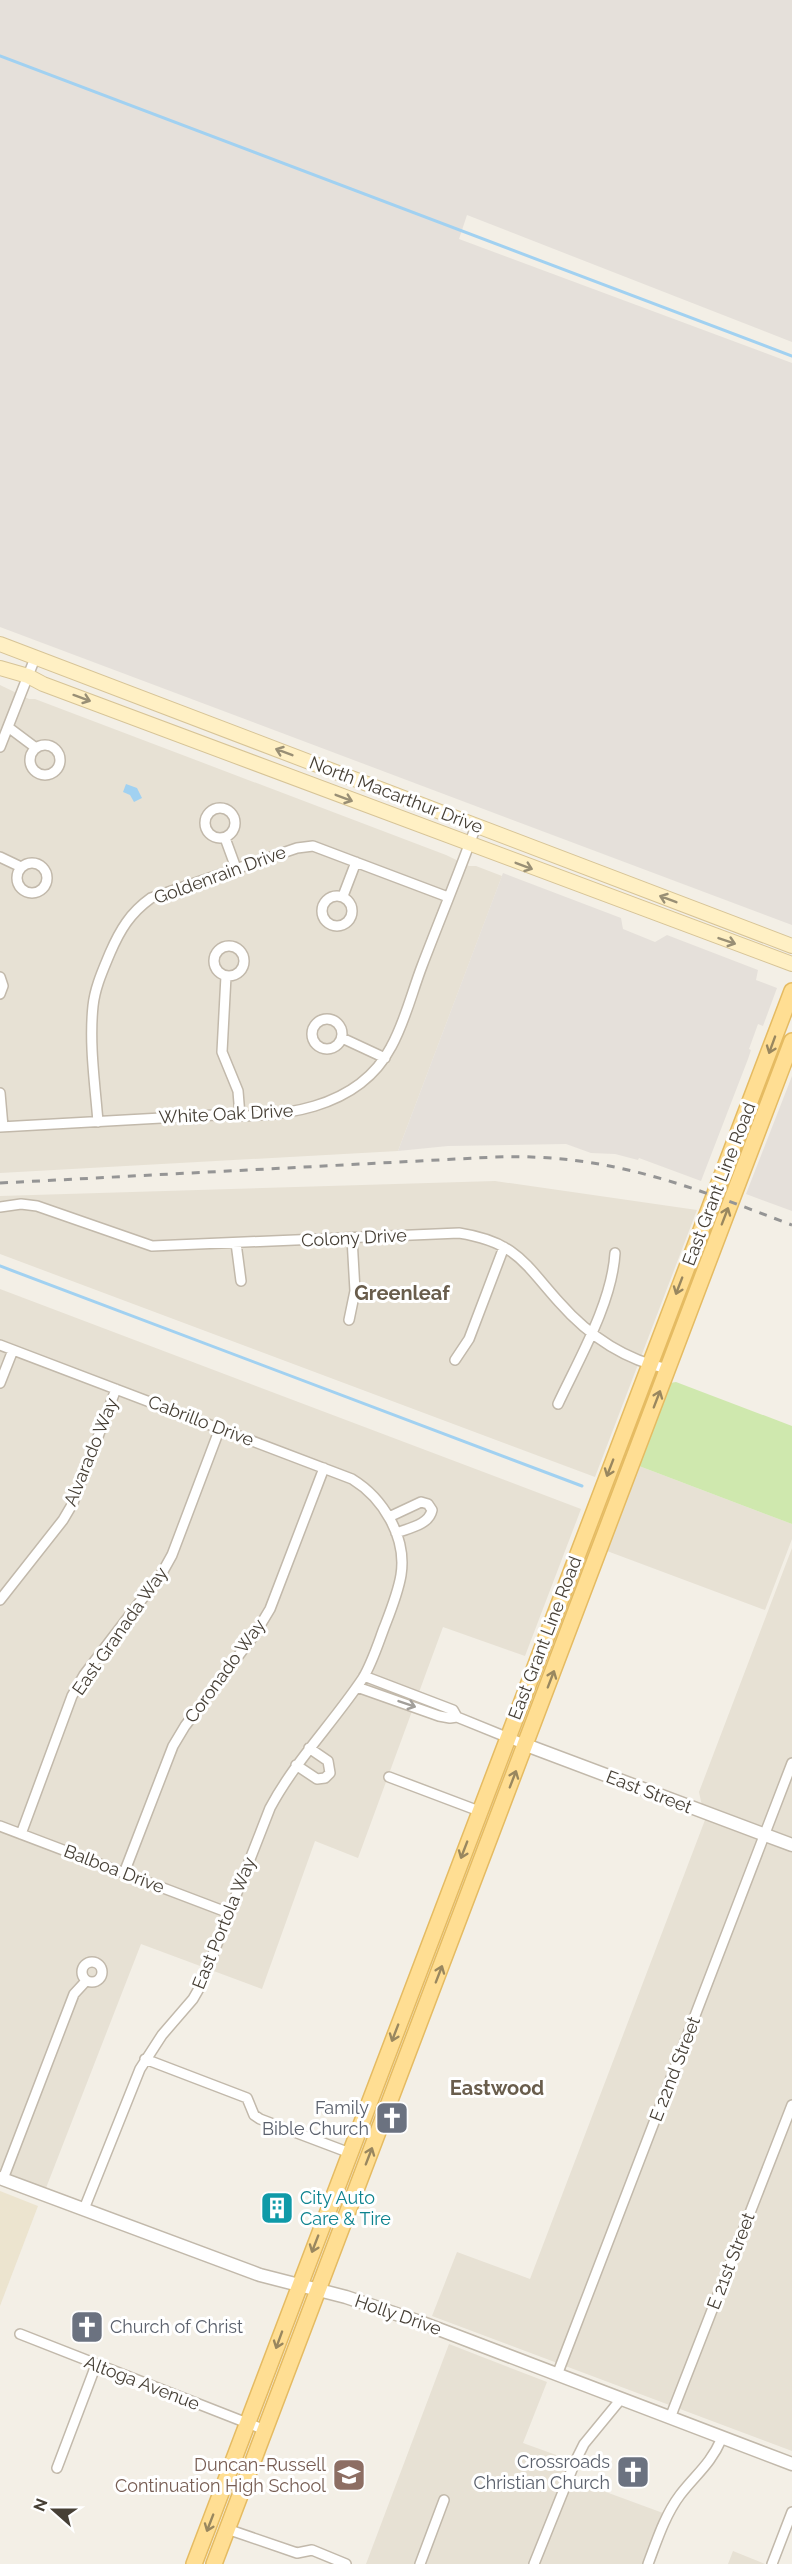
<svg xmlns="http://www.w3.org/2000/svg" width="792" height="2564" font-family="Raleway,sans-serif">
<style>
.residential{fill:#e7e1d4}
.industrial{fill:#e5e0da}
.education{fill:#ece4cf}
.green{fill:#cfe8ae}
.water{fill:#a1d1f1}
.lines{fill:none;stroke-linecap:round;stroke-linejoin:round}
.stream{stroke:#a1d1f1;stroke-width:3}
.minor-casing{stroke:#c2b9ab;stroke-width:12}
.tertiary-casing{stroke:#c2b9ab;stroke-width:15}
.secondary-casing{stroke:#d7c497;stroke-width:16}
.primary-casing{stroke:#e5bb62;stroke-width:18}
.minor{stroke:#fff;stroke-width:9}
.tertiary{stroke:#fff;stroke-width:12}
.secondary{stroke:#fff0c4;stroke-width:14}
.primary{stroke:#ffde93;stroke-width:15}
.rail{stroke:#959595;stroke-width:3;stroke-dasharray:8 8;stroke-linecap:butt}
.oneway{stroke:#998f75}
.oneway2{stroke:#99875f}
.oneway3{stroke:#a29f9a}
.labels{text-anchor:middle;stroke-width:6;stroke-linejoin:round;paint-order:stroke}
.street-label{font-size:18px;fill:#463f35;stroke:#fff}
.worship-label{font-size:18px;fill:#5b616d;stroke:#fff;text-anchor:end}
.culture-label{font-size:18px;fill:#0d838f;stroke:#fff;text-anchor:start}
.education-label{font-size:18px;fill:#785e54;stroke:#fff;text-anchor:end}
.neighbourhood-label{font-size:20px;font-weight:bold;fill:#695d4c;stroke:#fff}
</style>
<rect width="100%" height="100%" fill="#f3efe6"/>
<path class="residential" d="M 0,685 L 29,699 L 35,699 L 446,855 L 469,866 L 476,866 L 502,876 L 398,1151 L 0,1173 Z
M 495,1181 L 697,1210 L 595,1477 L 0,1254 L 0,1196 Z
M 0,1289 L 581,1509 L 525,1656 L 443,1627 L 358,1858 L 315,1841 L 262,1989 L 141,1944 L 46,2188 L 0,2170 Z
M 639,1466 L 792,1524 L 792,1539 L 765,1610 L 607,1551 Z
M 792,1548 L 792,2451 L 432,2316 L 457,2252 L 530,2279 L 705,1820 L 699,1792 Z
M 449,2344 L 547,2382 L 523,2443 L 570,2460 L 576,2481 L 663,2513 L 643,2564 L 366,2564 Z
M 733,2551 L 765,2564 L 728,2564 Z"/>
<path class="industrial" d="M 0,0 L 792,0 L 792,342 L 467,215 L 459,239 L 792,363 L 792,925 L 0,627 Z
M 503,873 L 621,918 L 623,929 L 655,942 L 667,935 L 758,970 L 756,980 L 777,988 L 763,1026 L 758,1024 L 749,1049 L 751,1050 L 748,1059 L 701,1181 L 639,1158 L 638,1160 L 615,1154 L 591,1153 L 566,1144 L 448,1146 L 398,1151 Z
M 792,1076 L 792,1211 L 746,1194 Z"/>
<path class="education" d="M 0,2191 L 38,2206 L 0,2306 Z"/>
<path class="green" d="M 676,1382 L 792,1426 L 792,1524 L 639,1466 L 670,1383 Z"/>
<path class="water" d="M 126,784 L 137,788 L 142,798 L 134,802 L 130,795 L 123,792 Z"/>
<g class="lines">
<path class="stream" d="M 0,56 L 792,356
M 0,1266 L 582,1486"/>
<defs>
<path id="minor" d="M 8,727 L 36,748
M30 760a15 15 0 1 1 30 0a15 15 0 1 1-30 0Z
M 0,747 L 35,658
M205 823a15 15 0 1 1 30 0a15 15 0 1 1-30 0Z
M 225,838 L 236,868
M 0,857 L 21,867
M17 878a15 15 0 1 1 30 0a15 15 0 1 1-30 0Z
M 343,896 L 356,862
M322 911a15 15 0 1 1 30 0a15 15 0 1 1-30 0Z
M214 961a15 15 0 1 1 30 0a15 15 0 1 1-30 0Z
M 226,976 L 222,1052 L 238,1091 L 240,1116
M 0,977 L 3,986 L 0,994
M312 1034a15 15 0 1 1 30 0a15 15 0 1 1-30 0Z
M 342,1038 L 385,1058
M 0,1093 L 3,1127
M 98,1122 C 95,1084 89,1044 93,1006 C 95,987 103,970 110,953 C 120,930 130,913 151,898 L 297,848 L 313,846 L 448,897
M 0,1127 L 215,1115 C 278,1119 358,1110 391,1047 C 405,1022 412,992 422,966 C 440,919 459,873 476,826
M 0,1207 L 21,1204 L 37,1206 L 152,1246 L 459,1233 C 516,1242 524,1263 559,1302 C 588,1335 625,1360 668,1369
M 236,1243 L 241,1281
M 349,1320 L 355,1291 L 352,1238
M 0,1345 L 352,1479 C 383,1498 407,1537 401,1575 C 398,1593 391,1610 384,1628 C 378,1644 372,1663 363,1678 C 333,1723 295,1761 270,1808 L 201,1985 L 193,1999 L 162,2035 L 140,2069 L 84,2209
M 455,1360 L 469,1339 L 504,1247
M 0,1383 L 13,1350
M 558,1404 C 579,1359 612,1303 615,1253
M 389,1517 L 421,1502 L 428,1504 L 432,1510 C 429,1525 409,1528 396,1533
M 0,1600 L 63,1520 L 73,1503 L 116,1389
M 364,1676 L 453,1710 L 457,1717 L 526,1745
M 357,1687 L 439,1716 L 450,1718 L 457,1717
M 296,1765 L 317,1779 L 325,1778 L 330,1773 L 328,1761 L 309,1748
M 389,1777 L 479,1811
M 0,1826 L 229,1913
M 21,1834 L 72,1696 L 84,1675 L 162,1573 L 172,1555 L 220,1428
M 124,1873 L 173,1746 L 185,1726 L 255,1634 L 270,1609 L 324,1468
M82 1972a10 10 0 1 1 20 0a10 10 0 1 1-20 0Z
M 145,2059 L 247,2098 L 254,2115 L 260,2119 L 350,2153
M 3,2179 L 74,1994 L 86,1981
M 20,2334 L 265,2430
M 557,2375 L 792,1763
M 670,2418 L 792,2105
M 57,2468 L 96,2365
M 227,2529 L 297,2553 L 312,2550 L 346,2564
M 420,2564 L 444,2500
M 534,2564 L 575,2462 L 584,2444 L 621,2399
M 648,2564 C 657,2540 665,2515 680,2495 C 697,2473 710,2465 722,2438
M 772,2564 L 792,2512"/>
<path id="tertiary" d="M 526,1745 L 792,1845
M 0,2178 L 260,2275 L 346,2297 L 420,2322 L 792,2464"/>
<path id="secondary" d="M 0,644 L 792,946
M 0,668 L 28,676 L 43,684 L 792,964"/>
<path id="primary" d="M 194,2564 L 792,991
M 214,2564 L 792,1041"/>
</defs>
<use href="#minor" class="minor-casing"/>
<use href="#tertiary" class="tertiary-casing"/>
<use href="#secondary" class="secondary-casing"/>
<use href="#primary" class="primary-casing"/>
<use href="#minor" class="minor"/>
<use href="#tertiary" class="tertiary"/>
<use href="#secondary" class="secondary"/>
<use href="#primary" class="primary"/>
<path class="rail" d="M 0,1183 L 495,1157 C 609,1153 689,1186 792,1225"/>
</g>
<defs><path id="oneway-shaft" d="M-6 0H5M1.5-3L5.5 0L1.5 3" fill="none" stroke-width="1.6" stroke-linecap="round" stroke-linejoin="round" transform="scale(1.5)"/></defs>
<g class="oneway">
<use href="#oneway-shaft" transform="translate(82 698) rotate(20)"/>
<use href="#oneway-shaft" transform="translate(284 752) rotate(-159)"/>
<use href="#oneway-shaft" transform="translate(344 798) rotate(21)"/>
<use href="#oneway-shaft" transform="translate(524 866) rotate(21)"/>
<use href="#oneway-shaft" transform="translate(668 899) rotate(-159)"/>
<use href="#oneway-shaft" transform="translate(727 941) rotate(19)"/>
</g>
<g class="oneway2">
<use href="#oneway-shaft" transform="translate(772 1045) rotate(110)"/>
<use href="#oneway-shaft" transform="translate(725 1216) rotate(-69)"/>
<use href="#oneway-shaft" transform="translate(679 1286) rotate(111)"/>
<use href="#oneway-shaft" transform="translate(657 1399) rotate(-69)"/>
<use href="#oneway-shaft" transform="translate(610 1468) rotate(111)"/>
<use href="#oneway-shaft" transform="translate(551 1679) rotate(-69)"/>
<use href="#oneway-shaft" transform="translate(513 1779) rotate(-69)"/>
<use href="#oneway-shaft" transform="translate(464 1850) rotate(111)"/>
<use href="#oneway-shaft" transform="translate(439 1974) rotate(-69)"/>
<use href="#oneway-shaft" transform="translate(395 2033) rotate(111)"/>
<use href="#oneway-shaft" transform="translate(369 2156) rotate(-69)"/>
<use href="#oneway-shaft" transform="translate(315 2244) rotate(111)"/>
<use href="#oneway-shaft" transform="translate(279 2340) rotate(110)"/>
<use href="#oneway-shaft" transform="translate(210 2523) rotate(111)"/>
</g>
<use class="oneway3" href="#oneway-shaft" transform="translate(407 1704) rotate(19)"/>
<defs>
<symbol id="church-square" viewBox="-11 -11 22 22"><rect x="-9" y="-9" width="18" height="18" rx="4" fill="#6b7280" stroke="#fff"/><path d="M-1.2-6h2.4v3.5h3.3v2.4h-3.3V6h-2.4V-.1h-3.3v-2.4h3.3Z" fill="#fff"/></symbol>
<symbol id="building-square" viewBox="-11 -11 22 22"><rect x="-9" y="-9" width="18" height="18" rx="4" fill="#0f9aa8" stroke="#fff"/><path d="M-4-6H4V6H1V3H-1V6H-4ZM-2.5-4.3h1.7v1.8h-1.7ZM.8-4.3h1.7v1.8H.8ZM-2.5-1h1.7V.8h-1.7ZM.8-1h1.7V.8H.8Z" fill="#fff"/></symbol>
<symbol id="school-square" viewBox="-11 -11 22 22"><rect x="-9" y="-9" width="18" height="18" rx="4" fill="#8d6e63" stroke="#fff"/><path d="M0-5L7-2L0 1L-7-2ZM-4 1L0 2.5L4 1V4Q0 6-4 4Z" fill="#fff"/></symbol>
</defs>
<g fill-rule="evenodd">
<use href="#church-square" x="373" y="2099" width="38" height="38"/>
<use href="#building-square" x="258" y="2189" width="38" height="38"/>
<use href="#church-square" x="68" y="2308" width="38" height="38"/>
<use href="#church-square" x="614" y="2453" width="38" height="38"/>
<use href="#school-square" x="330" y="2456" width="38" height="38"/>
</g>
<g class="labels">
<g class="street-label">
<text transform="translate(396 795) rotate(21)" y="6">North Macarthur Drive</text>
<text transform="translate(220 875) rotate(-20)" y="6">Goldenrain Drive</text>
<text transform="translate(226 1114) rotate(-3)" y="6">White Oak Drive</text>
<text transform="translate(719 1184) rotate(-69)" y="6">East Grant Line Road</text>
<text transform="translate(354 1238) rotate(-3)" y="6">Colony Drive</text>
<text transform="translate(201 1421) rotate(21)" y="6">Cabrillo Drive</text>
<text transform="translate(91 1452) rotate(-68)" y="6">Alvarado Way</text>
<text transform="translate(120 1631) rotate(-55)" y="6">East Granada Way</text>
<text transform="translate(545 1638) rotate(-69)" y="6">East Grant Line Road</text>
<text transform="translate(225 1671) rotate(-54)" y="6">Coronado Way</text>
<text transform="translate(649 1792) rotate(21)" y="6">East Street</text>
<text transform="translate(114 1869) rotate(21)" y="6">Balboa Drive</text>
<text transform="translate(224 1923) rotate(-68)" y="6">East Portola Way</text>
<text transform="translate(675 2069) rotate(-69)" y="6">E 22nd Street</text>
<text transform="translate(731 2261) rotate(-69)" y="6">E 21st Street</text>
<text transform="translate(398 2315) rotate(19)" y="6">Holly Drive</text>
<text transform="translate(142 2383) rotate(21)" y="6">Altoga Avenue</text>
</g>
<g class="worship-label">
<text x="369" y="2114">Family<tspan x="369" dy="21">Bible Church</tspan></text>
<text x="110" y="2333" text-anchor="start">Church of Christ</text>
<text x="610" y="2468">Crossroads<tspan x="610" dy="21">Christian Church</tspan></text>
</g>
<g class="culture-label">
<text x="300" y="2204">City Auto<tspan x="300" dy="21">Care &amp; Tire</tspan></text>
</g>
<g class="education-label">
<text x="326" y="2471">Duncan-Russell<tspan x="326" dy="21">Continuation High School</tspan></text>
</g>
<g class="neighbourhood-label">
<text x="402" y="1300">Greenleaf</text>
<text x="497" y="2095">Eastwood</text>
</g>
</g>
<g transform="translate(54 2510) rotate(291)" stroke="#ffffff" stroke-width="4.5" paint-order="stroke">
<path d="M0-4.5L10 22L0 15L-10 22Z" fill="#463f35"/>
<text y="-9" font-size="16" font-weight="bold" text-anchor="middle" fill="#463f35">N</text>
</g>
</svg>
